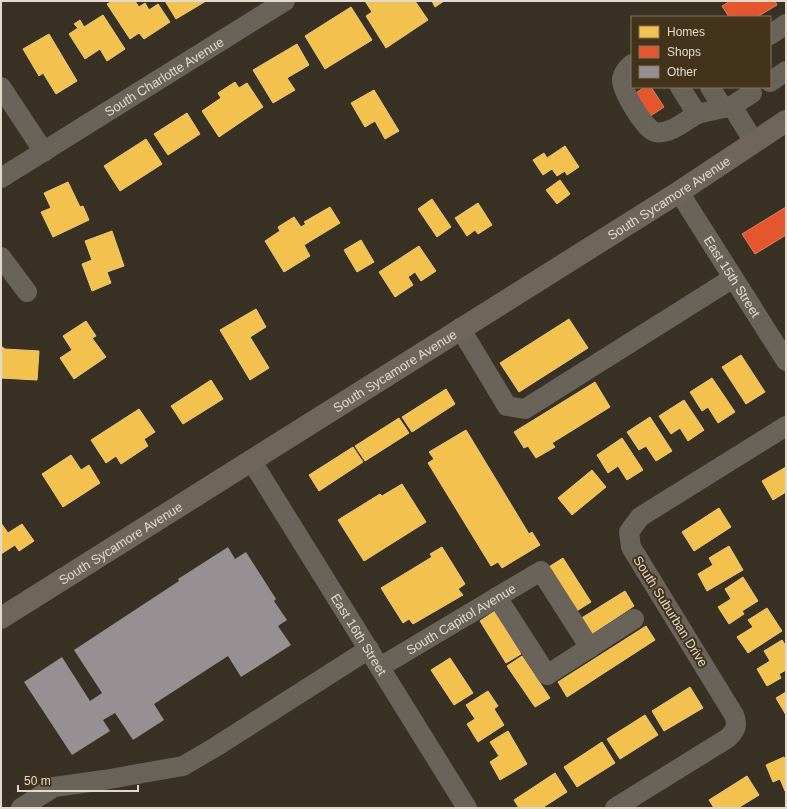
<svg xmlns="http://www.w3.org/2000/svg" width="787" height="809" font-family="Helvetica,sans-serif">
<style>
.homes{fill:#f2c14e;stroke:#eec874}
.shops{fill:#e4572e;stroke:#e47e5d}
.building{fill:#969092}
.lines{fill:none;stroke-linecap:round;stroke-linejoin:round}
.minor{stroke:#6a6359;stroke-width:20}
.major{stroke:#6f655b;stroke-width:22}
.labels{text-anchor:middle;stroke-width:4;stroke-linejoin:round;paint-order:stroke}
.street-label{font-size:13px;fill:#e4dacc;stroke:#42331a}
</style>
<rect width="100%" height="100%" fill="#393123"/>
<path class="homes" d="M 113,1 L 135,1 L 139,7 L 145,3 L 149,10 L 158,4 L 170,22 L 144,39 L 139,33 L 130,39 L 107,4 Z
M 165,1 L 206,1 L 176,19 Z
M 365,1 L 415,1 L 428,20 L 386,48 L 366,16 L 372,12 Z
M 432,1 L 444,1 L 435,7 Z
M 351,7 L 372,40 L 325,69 L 305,36 Z
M 103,15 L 125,49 L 107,61 L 100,49 L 85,59 L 69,34 L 78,28 L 74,24 L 80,20 L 84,27 Z
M 49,34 L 77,81 L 56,94 L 43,73 L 39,76 L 23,49 Z
M 297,44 L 309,65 L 287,78 L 295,90 L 273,103 L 253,70 Z
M 235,82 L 239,88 L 247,83 L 263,107 L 219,137 L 202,111 L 221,98 L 218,93 Z
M 374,90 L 399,131 L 385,139 L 375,121 L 365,127 L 351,103 Z
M 187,113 L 200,134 L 168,155 L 154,134 Z
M 146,139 L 162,164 L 120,191 L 104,166 Z
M 565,146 L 579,167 L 567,175 L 565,171 L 557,176 L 552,169 L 543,175 L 533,160 L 544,153 L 547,158 Z
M 560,180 L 570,194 L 557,204 L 546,190 Z
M 68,182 L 80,207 L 83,206 L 89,220 L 53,237 L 41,212 L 51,208 L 44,193 Z
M 432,199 L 451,227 L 437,237 L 418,209 Z
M 478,203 L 492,225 L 478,234 L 475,230 L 467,236 L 455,218 Z
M 330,207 L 340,223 L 304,245 L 310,256 L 284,272 L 265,241 L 280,231 L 278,227 L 294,217 L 301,227 L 306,224 L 304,222 Z
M 112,231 L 124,266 L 107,272 L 111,283 L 92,291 L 82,264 L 92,260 L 85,241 Z
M 361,240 L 374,262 L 357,272 L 344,250 Z
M 419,246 L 436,271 L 421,281 L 415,272 L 408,277 L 413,285 L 395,297 L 379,272 Z
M 256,309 L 266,327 L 250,337 L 269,368 L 250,380 L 220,330 Z
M 569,319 L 588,348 L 519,392 L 500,363 Z
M 86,321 L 96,336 L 92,338 L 106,357 L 74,379 L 60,358 L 72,350 L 63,336 Z
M 1,346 L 5,349 L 39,351 L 37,380 L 1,378 Z
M 741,355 L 765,392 L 746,404 L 722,367 Z
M 712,378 L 735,412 L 718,423 L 708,407 L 702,411 L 690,392 Z
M 211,380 L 223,399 L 183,424 L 171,406 Z
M 595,382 L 610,407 L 552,443 L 555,447 L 536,458 L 528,446 L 524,448 L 514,432 Z
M 446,389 L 455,404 L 412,432 L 402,417 Z
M 684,400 L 704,430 L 688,441 L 680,428 L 671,434 L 659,416 Z
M 139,409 L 155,432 L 144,439 L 148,446 L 121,464 L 116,456 L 106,463 L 91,440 Z
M 650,417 L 672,451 L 656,461 L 646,446 L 639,450 L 627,432 Z
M 399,418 L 409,433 L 365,461 L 355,446 Z
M 466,430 L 529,534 L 532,532 L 540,545 L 502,568 L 498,562 L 491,566 L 428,463 L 434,459 L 429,452 Z
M 622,438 L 643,470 L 627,480 L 618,466 L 608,473 L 597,455 Z
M 353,447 L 363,462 L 319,491 L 309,475 Z
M 71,455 L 81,470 L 89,465 L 100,483 L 63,507 L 42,474 Z
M 786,467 L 786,492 L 773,500 L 762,481 Z
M 592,470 L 606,487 L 572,515 L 558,498 Z
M 402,484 L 426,522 L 364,561 L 338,520 L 380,494 L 382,496 Z
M 719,508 L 731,527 L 694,551 L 682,532 Z
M 1,523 L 8,533 L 22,524 L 34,541 L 19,551 L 15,545 L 1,554 Z
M 729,546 L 743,570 L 707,591 L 698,574 L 713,565 L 709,558 Z
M 442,547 L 465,584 L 458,589 L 463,595 L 413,624 L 409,619 L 403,623 L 381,588 L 432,557 L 430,554 Z
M 563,558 L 591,602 L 575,612 L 547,568 Z
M 743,577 L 758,601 L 742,611 L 744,614 L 729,624 L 718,607 L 731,599 L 725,589 Z
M 625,591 L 634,606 L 590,635 L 580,619 Z
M 767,608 L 782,631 L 748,653 L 737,637 L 753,627 L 748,620 Z
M 495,611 L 521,654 L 506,663 L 480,621 Z
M 646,626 L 655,640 L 567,697 L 558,682 Z
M 782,640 L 786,646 L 786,670 L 779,674 L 781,678 L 767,686 L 757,669 L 770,661 L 764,651 Z
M 522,656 L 550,698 L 535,707 L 507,666 Z
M 450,658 L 473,693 L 454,705 L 431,670 Z
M 690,687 L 703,708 L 664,731 L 652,711 Z
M 488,691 L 498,706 L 494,709 L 504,725 L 478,742 L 467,724 L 475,719 L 466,705 Z
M 786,692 L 786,715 L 776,698 Z
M 645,715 L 658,735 L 620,759 L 607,739 Z
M 508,731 L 527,764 L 500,780 L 490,762 L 499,756 L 490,742 Z
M 602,742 L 615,763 L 577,787 L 564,767 Z
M 784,757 L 786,762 L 785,791 L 780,779 L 773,782 L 766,765 Z
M 555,773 L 567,792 L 542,808 L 519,808 L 514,800 Z
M 747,776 L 759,795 L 738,808 L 714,808 L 709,800 Z"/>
<path class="shops" d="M 730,1 L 775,1 L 777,5 L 757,17 L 729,17 L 722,6 Z
M 645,87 L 651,87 L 664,107 L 646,119 L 631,96 Z
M 786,207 L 786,235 L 755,254 L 742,234 Z"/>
<path class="building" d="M 228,547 L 235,559 L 246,552 L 276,599 L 274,601 L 287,620 L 278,626 L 291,645 L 241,677 L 228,656 L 154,704 L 164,720 L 133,740 L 115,713 L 103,720 L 110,731 L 72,755 L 24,682 L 62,657 L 90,701 L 102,693 L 74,650 L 179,581 L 178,579 Z"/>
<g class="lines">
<g class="minor">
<path d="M 770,35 L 786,24"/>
<path d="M 632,64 C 627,68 623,73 622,79 C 621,90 645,130 655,132 C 670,135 685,121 697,114"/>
<path d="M 770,82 L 786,71"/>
<path d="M 1,87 L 44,152"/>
<path d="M 680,87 L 697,114 L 732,106"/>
<path d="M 710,87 L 723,108"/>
<path d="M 752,93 L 732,106 L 754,142"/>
<path id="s1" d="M 1,178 L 285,1"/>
<path id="s2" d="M 679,192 L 786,361"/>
<path d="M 1,257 L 27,292"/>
<path d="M 460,328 L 507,406 L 525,409 L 733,278"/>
<path id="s3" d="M 251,460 L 467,808"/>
<path d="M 497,597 L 547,675 L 634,619"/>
<path id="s4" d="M 380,667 L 541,571 L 590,648"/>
<path d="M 21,808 L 54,787 L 104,780 L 183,766 L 217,746 L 369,649"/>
<path d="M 615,808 L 728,738 C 736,730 738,725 734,715 L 631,547 L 629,532 L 640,517 L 786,426"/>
</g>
<path class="major" id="s5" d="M 1,618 L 679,192 L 786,121"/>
</g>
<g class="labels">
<g class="street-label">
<text dy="5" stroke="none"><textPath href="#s1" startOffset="192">South Charlotte Avenue</textPath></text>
<text dy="5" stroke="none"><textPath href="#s5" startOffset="789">South Sycamore Avenue</textPath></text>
<text dy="5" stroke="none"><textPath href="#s2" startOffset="100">East 15th Street</textPath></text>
<text dy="5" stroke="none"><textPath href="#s5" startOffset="465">South Sycamore Avenue</textPath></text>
<text dy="5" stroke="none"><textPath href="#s5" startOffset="141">South Sycamore Avenue</textPath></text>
<text transform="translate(671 611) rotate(58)" y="5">South Suburban Drive</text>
<text dy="5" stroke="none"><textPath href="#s4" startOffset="94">South Capitol Avenue</textPath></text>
<text dy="5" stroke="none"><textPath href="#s3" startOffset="205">East 16th Street</textPath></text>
</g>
</g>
<rect width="787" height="809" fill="none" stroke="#e4dacc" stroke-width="4"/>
<rect x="631" y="16" width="140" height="72" fill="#42331a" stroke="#837661"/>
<rect x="639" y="26" width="20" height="12" fill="#f2c14e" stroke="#837661"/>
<text x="667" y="36" font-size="12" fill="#e4dacc">Homes</text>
<rect x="639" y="46" width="20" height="12" fill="#e4572e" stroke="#837661"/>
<text x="667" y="56" font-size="12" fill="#e4dacc">Shops</text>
<rect x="639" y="66" width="20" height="12" fill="#969092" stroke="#837661"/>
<text x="667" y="76" font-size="12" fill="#e4dacc">Other</text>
<path d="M18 785v6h120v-6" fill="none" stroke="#e4dacc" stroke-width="2"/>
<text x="24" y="785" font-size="12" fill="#e4dacc" stroke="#42331a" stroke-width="3" paint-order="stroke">50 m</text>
</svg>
